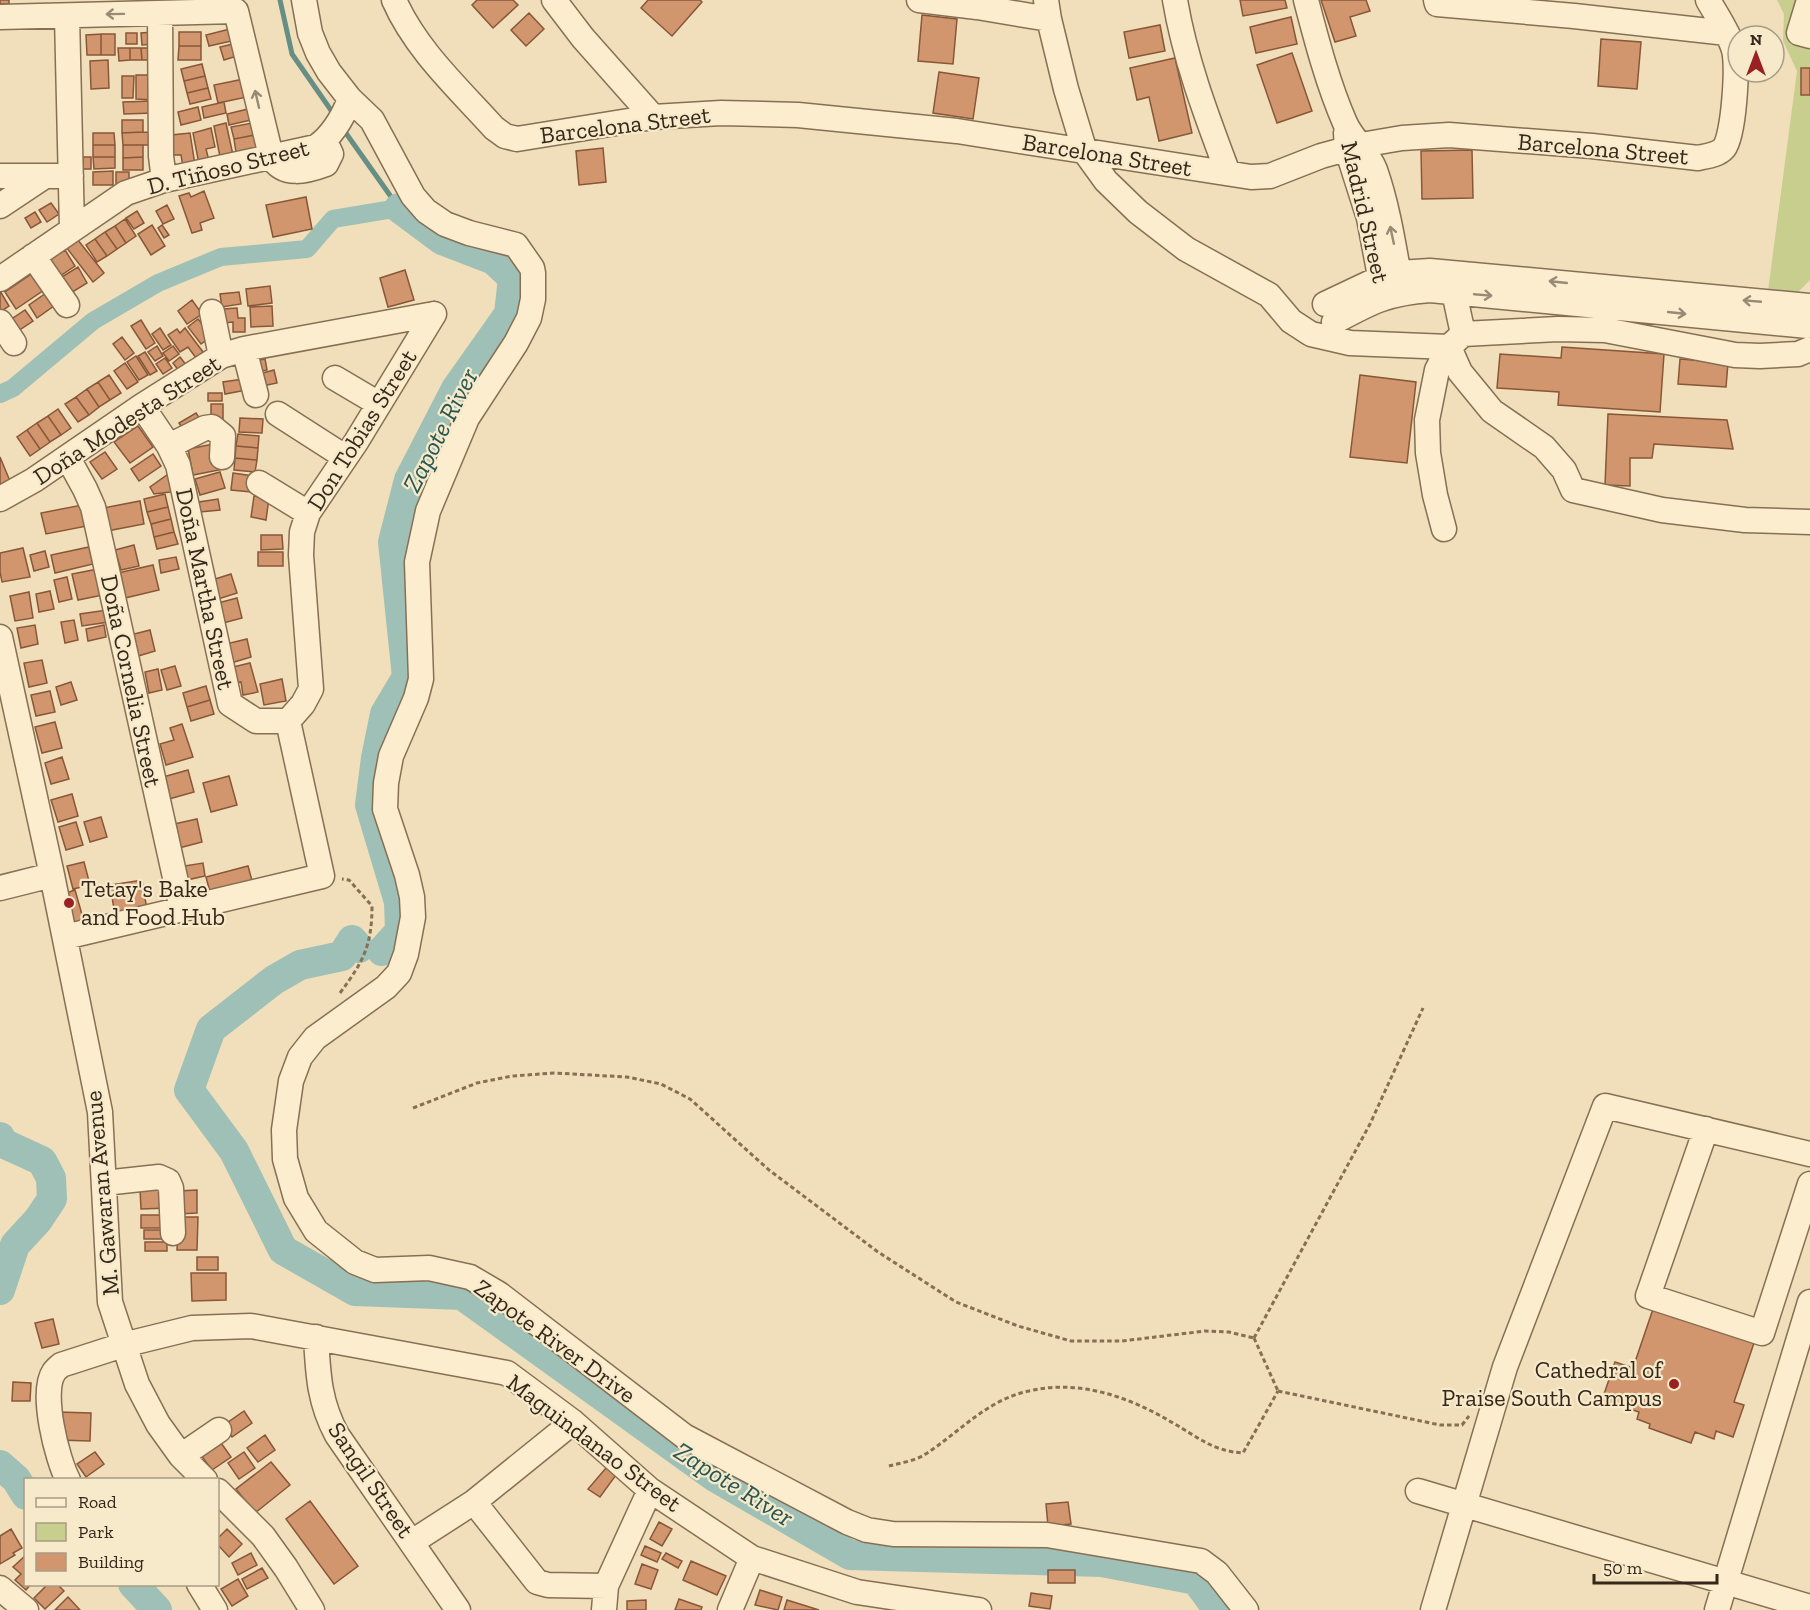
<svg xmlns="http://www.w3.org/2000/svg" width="1810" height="1610" font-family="'Zilla Slab',serif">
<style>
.green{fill:#c7ce8e}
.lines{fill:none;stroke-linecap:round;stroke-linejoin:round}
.stream{stroke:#678e84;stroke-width:5}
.canal{stroke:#9fc0b6;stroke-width:18}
.river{stroke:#9fc0b6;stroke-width:30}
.building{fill:#d1966e;stroke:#885738;stroke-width:1.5}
.minor-casing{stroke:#876f54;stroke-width:27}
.path{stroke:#876f54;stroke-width:3;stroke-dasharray:4.5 3;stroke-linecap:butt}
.minor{stroke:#fbedcd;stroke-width:24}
.oneway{stroke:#988a74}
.poi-dot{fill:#9a2122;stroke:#f7eaca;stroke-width:2}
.labels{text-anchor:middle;stroke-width:4.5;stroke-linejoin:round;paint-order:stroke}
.street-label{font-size:24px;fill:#35271a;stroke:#f7eaca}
.poi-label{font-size:24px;fill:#35271a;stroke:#f7eaca;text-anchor:start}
.water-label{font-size:26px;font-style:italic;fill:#285653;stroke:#f7eaca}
</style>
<rect width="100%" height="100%" fill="#f0dfba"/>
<path class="green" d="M 1777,0 L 1810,0 L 1810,280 L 1796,294 L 1768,291 L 1797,71 L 1783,41 L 1784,14 Z"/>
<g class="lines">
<path class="stream" d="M 280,0 L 292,54 L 335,116
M 343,129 L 399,208"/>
<path class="canal" d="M 0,394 L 13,388 L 93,321 L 158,283 L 221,257 L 307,249 L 333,219 L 399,208"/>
<path class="river" d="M 359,948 L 352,940 L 342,956 L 300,965 L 274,980 L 211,1029 L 189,1090 L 234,1151 L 283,1250 L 355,1291 L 462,1295 L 715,1477 L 850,1555 L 1102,1562 L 1196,1580 L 1218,1610
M 382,951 L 400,931 L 399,902 L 370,805 L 376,758 L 385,714 L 407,677 L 393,542 L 409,480 L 456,389 L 509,314 L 513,278 L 494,260 L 442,240 L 399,208
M 0,1137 L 3,1143 L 42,1161 L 51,1178 L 52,1199 L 38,1220 L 15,1245 L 0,1290
M 0,1465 L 16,1479 L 26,1495
M 133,1584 L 157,1610"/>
</g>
<path class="building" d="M 0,0 L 9,0 L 9,4 L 0,4 Z
M 477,0 L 513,0 L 518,5 L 493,28 L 472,5 Z
M 648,0 L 700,0 L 702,2 L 672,36 L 641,8 Z
M 1240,0 L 1285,0 L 1287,8 L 1243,16 Z
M 1321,0 L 1366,0 L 1370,11 L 1350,17 L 1356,36 L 1335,42 Z
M 529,13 L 544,29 L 526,46 L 511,30 Z
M 922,15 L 957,19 L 953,64 L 918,61 Z
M 1291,17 L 1297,44 L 1256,53 L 1250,27 Z
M 1160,25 L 1165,51 L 1129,58 L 1124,32 Z
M 234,28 L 236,40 L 209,46 L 206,35 Z
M 153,32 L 154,44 L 142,45 L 141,33 Z
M 179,32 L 201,32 L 201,46 L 179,46 Z
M 126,33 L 137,33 L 137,44 L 126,44 Z
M 101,34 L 115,34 L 115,55 L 101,55 Z
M 101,34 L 101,55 L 87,55 L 86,35 Z
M 1601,39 L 1641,42 L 1637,89 L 1598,86 Z
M 237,43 L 240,55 L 224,60 L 220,47 Z
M 179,46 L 201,46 L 201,60 L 178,60 Z
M 118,48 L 130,48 L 130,60 L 119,61 Z
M 130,48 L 141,48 L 142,60 L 130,60 Z
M 141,48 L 153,48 L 153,60 L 142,60 Z
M 1292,53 L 1312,111 L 1277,123 L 1257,65 Z
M 1175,58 L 1192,133 L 1159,141 L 1149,97 L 1137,100 L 1130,68 Z
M 108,60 L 109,88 L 91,89 L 90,61 Z
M 202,64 L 205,76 L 184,81 L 181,69 Z
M 1801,68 L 1810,68 L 1810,95 L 1801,95 Z
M 939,72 L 979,78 L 973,119 L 933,113 Z
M 136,75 L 155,75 L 155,100 L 136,99 Z
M 122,76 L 134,76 L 133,98 L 122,98 Z
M 205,76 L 208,88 L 187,93 L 184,81 Z
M 244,79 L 247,97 L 218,103 L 214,85 Z
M 208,88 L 211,99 L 190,104 L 187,93 Z
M 153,101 L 154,113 L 124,114 L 123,102 Z
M 224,102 L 226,113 L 204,118 L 202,107 Z
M 198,107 L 201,120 L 181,125 L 178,112 Z
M 248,109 L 251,120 L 229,125 L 227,114 Z
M 122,120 L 143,120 L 143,132 L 122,133 Z
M 226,123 L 233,155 L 220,157 L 214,126 Z
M 252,123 L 255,135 L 234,139 L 231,127 Z
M 211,128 L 215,147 L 206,149 L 209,161 L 199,164 L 193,133 Z
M 143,132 L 155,133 L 155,145 L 123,145 L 122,133 Z
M 93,133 L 114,133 L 115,145 L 93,145 Z
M 190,133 L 195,165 L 183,167 L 181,155 L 173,155 L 171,135 Z
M 255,135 L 257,148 L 236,152 L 234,139 Z
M 93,145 L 115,145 L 115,157 L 93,157 Z
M 123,145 L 143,145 L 143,157 L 123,158 Z
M 603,148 L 606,182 L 579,185 L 576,151 Z
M 1472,150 L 1473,198 L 1422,199 L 1421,151 Z
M 83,157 L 91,157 L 91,169 L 83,169 Z
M 93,157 L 115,157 L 115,168 L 94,169 Z
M 143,157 L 143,170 L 123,170 L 123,158 Z
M 113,171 L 113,185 L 93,185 L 93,172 Z
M 116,172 L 129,172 L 129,186 L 116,186 Z
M 204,191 L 214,218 L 200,223 L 202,230 L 192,233 L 179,196 L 189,193 L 191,197 Z
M 306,197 L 312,229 L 273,237 L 266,205 Z
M 51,203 L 59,214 L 47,222 L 39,210 Z
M 167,205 L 174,219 L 163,224 L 156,211 Z
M 137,211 L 144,223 L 134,229 L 126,218 Z
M 35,212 L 41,222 L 31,228 L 25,218 Z
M 125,219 L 136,236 L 126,243 L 115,226 Z
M 152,225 L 165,246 L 151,255 L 138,234 Z
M 162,225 L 169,235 L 164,238 L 158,228 Z
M 115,226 L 126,243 L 117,249 L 105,232 Z
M 105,232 L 117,249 L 107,256 L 95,239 Z
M 74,235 L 104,273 L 93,282 L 63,243 Z
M 95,239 L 107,256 L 97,262 L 86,245 Z
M 65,250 L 75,266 L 54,280 L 43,263 Z
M 78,267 L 87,283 L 66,296 L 57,280 Z
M 405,270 L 414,300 L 388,307 L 380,278 Z
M 33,273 L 44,290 L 16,309 L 5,292 Z
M 270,286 L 272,303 L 248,306 L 246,289 Z
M 0,291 L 9,306 L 0,312 Z
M 49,291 L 58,303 L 37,318 L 29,305 Z
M 239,292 L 241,304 L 222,307 L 220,294 Z
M 192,300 L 202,314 L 187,324 L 178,311 Z
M 272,306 L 273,326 L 251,327 L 250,307 Z
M 237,308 L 238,318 L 245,318 L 245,332 L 233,332 L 233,322 L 224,323 L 223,309 Z
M 25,310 L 33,321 L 15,333 L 7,322 Z
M 198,319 L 212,336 L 201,344 L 188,327 Z
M 141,320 L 155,343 L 146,349 L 131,326 Z
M 160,328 L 171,345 L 163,350 L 152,334 Z
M 185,328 L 203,352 L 196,358 L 188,347 L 180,352 L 168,335 L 177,329 L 180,333 Z
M 122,337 L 134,353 L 125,360 L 113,344 Z
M 157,346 L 163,356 L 155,361 L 148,352 Z
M 173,346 L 179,354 L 169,361 L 163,353 Z
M 1562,347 L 1664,354 L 1660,412 L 1558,405 L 1559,392 L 1497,388 L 1500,354 L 1561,358 Z
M 145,352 L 157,371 L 150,375 L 138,356 Z
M 136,356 L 148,375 L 139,380 L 127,362 Z
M 180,357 L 187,366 L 179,371 L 173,363 Z
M 165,358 L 172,368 L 163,374 L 156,364 Z
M 265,359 L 267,370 L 257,372 L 255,361 Z
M 1680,359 L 1728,363 L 1726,387 L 1678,384 Z
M 125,363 L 138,382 L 127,389 L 114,371 Z
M 274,370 L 277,383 L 262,386 L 259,374 Z
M 109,375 L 121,393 L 110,400 L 98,382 Z
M 1360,375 L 1416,382 L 1407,463 L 1350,457 Z
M 250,378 L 252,389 L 225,394 L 223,382 Z
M 98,382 L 110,400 L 99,407 L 87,389 Z
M 87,389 L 99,407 L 89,415 L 76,397 Z
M 208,393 L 222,393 L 222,401 L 208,401 Z
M 76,397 L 89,415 L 78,422 L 65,404 Z
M 211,404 L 223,404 L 223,423 L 211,423 Z
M 58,409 L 71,428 L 61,435 L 48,416 Z
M 196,413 L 204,425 L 186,435 L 179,423 Z
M 1608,414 L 1727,420 L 1733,449 L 1654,444 L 1652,458 L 1630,458 L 1630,486 L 1605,485 Z
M 48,416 L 61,435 L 50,442 L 37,423 Z
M 240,418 L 263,419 L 262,433 L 239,432 Z
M 37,423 L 50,442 L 40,449 L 27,430 Z
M 138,426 L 153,447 L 130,463 L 114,442 Z
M 27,430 L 40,449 L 30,456 L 17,437 Z
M 238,434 L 259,436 L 258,448 L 236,446 Z
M 219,443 L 224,469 L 193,475 L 188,449 Z
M 236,446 L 258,448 L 257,460 L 235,458 Z
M 105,452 L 117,469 L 102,479 L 90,462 Z
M 153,454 L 161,466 L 139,481 L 131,469 Z
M 0,457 L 10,481 L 0,485 Z
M 235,458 L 257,460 L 255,472 L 234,470 Z
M 174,470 L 179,484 L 170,492 L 154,494 L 150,487 Z
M 220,472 L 225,488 L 200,495 L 195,479 Z
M 233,473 L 253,476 L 251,492 L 231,490 Z
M 165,494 L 168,507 L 147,512 L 144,499 Z
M 254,496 L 269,498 L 266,520 L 251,517 Z
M 218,499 L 220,510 L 200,512 L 199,502 Z
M 140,501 L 144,524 L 107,531 L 103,508 Z
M 82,505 L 87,526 L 46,534 L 41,513 Z
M 168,507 L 171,519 L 151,524 L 147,512 Z
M 171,519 L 174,532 L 154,537 L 151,524 Z
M 174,532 L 178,544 L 157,549 L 154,537 Z
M 261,535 L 282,535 L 283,549 L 261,550 Z
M 134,545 L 139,566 L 121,570 L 115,550 Z
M 89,547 L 93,564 L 55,573 L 51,555 Z
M 23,548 L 30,577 L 2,582 L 0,572 L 0,553 Z
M 45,551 L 49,567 L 34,571 L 30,555 Z
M 258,552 L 283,552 L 283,566 L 258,566 Z
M 176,557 L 179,569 L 161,573 L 159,560 Z
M 153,565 L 159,590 L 125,598 L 118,573 Z
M 98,569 L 103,595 L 78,600 L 72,574 Z
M 231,574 L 237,593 L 218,599 L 212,580 Z
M 67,577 L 72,599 L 59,602 L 54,580 Z
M 50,591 L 54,609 L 39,612 L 36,594 Z
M 29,592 L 33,618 L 15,621 L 10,596 Z
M 237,598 L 242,618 L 223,623 L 218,603 Z
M 107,610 L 109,622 L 82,626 L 80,614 Z
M 74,620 L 78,640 L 65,643 L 61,622 Z
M 35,625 L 38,644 L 21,648 L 17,628 Z
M 104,625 L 106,637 L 88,641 L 86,629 Z
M 150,630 L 155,651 L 135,657 L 130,635 Z
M 247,639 L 251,657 L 231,663 L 226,644 Z
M 42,660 L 47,683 L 29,687 L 24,663 Z
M 250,663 L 258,692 L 243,695 L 241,682 L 236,683 L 233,667 Z
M 175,666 L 181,686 L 167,690 L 161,670 Z
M 158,669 L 162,690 L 149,693 L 145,672 Z
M 282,679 L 286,701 L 264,705 L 260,684 Z
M 71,682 L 77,700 L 61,705 L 56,687 Z
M 206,686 L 210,700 L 187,707 L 183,693 Z
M 50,691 L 55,712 L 36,716 L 31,695 Z
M 210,700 L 214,714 L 191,721 L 187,707 Z
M 55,722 L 62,748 L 42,753 L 35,727 Z
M 182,724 L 193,757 L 166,765 L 160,744 L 174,740 L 170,728 Z
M 62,757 L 69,779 L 51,784 L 45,763 Z
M 188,770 L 194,792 L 169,799 L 163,777 Z
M 229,776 L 237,805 L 211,812 L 203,783 Z
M 72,794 L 78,816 L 58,822 L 51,800 Z
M 101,817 L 107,837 L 90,842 L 84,822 Z
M 197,819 L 202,842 L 179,848 L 174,824 Z
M 76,822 L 83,845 L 66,850 L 59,827 Z
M 84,862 L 90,885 L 73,889 L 67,866 Z
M 203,863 L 205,876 L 187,880 L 184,866 Z
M 248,866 L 254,888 L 212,900 L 206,877 Z
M 142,880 L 147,910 L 115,915 L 110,885 Z
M 75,890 L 85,925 L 67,930 L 57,896 Z
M 167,1188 L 168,1208 L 141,1209 L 140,1189 Z
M 197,1190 L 197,1213 L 178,1214 L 178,1191 Z
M 141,1215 L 168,1215 L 168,1228 L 141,1228 Z
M 178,1217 L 198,1217 L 197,1250 L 177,1250 Z
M 144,1230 L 168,1230 L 168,1239 L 144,1239 Z
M 145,1242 L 167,1242 L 167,1251 L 145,1251 Z
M 197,1257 L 218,1257 L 218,1270 L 197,1270 Z
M 191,1273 L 226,1273 L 226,1300 L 192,1301 Z
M 1653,1309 L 1754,1343 L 1734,1402 L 1744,1405 L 1733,1437 L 1716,1431 L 1714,1439 L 1695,1432 L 1691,1443 L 1649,1428 L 1650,1424 L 1637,1419 L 1639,1412 L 1602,1400 L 1615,1362 L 1633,1368 Z
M 53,1319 L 59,1344 L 42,1348 L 35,1323 Z
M 13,1382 L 31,1383 L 30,1401 L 12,1401 Z
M 244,1411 L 252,1423 L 232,1437 L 224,1425 Z
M 58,1412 L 91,1413 L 90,1441 L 57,1440 Z
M 265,1435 L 275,1450 L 258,1462 L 247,1448 Z
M 219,1440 L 231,1457 L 212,1470 L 200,1454 Z
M 95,1452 L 104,1464 L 86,1477 L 77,1464 Z
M 244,1452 L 255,1468 L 239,1479 L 228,1463 Z
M 271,1462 L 290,1485 L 255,1513 L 236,1489 Z
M 606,1468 L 616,1475 L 600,1497 L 588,1489 Z
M 310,1501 L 358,1566 L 334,1584 L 286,1519 Z
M 1068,1502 L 1071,1524 L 1048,1526 L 1046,1504 Z
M 659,1522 L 672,1529 L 662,1546 L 650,1539 Z
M 11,1529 L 22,1548 L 13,1553 L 15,1555 L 0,1564 L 0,1536 Z
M 227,1529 L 242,1544 L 229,1557 L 218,1545 L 218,1538 Z
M 645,1546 L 661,1553 L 657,1562 L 641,1555 Z
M 251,1553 L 257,1565 L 238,1575 L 232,1563 Z
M 666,1553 L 682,1561 L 678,1568 L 662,1559 Z
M 26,1555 L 26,1584 L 31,1584 L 26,1590 L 15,1580 L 21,1574 L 13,1567 Z
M 691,1561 L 726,1576 L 717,1595 L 683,1580 Z
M 642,1564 L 658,1570 L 651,1589 L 635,1584 Z
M 262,1568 L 268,1578 L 247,1589 L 242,1579 Z
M 1048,1570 L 1075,1570 L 1075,1583 L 1048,1583 Z
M 238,1579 L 248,1596 L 232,1606 L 221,1589 Z
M 48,1584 L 57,1584 L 64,1591 L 45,1609 L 34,1598 Z
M 760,1590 L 782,1597 L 778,1610 L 755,1605 Z
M 1031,1593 L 1052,1596 L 1050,1609 L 1029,1606 Z
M 68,1597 L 80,1610 L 55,1610 Z
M 679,1599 L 702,1607 L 701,1610 L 675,1610 Z
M 646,1600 L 646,1610 L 627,1610 L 627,1601 Z
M 787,1600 L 819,1610 L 784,1610 Z"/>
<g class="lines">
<defs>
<path id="minor" d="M 304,0 L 310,33 L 318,53 L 329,72 L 350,99 L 372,120 L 413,196 L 426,211 L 445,224 L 469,233 L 516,245 L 532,268 L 533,273 L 533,299 L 529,318 L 516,343 L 467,418 L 428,511 L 417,562 L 421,679 L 416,698 L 391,756 L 386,783 L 385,809 L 407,875 L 412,897 L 413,917 L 406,954 L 399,973 L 386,987 L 315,1038 L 300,1057 L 291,1081 L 284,1130 L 285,1159 L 296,1198 L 316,1231 L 355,1262 L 375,1270 L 429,1268 L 470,1277 L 499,1294 L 684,1436 L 847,1522 L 867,1530 L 893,1534 L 1047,1535 L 1201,1561 L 1217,1573 L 1246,1610
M 394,0 C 416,50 458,88 494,128 L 505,136 L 517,139 L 653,117 L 721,113 L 798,115 L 957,131 L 1251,177 L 1270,176 L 1321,156 L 1361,145 L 1402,138 L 1449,135 L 1592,146 L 1698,158 C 1707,156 1718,155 1724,148 C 1734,135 1738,67 1734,50 C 1729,33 1717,16 1708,0
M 554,0 L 583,38 L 653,117
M 919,0 L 977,7 L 1049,19
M 1046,0 L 1049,19 L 1066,89 L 1085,152 L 1106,181 L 1138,212 L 1186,249 L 1269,295 L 1291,321 L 1311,334 L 1350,343 L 1449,347
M 1175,0 C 1185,60 1207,117 1228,173
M 1306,0 C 1317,42 1328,84 1345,123 C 1352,139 1368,152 1375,170 C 1388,207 1394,248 1401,287
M 1436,0 L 1437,4 L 1574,16 L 1727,33
M 1809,0 L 1799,33 L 1810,36
M 160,13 L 161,156 L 164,180
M 67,16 L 72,229
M 0,17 L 236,11 L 271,156 C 283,178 307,171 326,164 L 331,154 L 325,141
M 1346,133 L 1347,149 L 1369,218 L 1383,292
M 0,176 L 71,176
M 0,206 L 45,176
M 33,256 L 67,305
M 0,279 L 126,193 L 164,180 L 316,147 C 332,136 343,117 350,99
M 1454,292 L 1463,334
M 1325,304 L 1380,278 L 1399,273 L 1430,271 L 1810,306
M 212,312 L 221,356
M 0,322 L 14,343
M 1334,322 C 1371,302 1387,293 1430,290 L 1808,326
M 1449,347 L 1460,372 L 1492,411 L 1544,447 L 1564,470 L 1573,490 L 1662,510 L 1745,520 L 1810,522
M 244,349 L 256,395
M 335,378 L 379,404
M 142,406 L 169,446 L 178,465 L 230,704 L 256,721 L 288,721
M 278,414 L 345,457
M 169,446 L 205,428 L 212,427 L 223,436 L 222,457
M 68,458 L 85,489 L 93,507 L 182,909
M 259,483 L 308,513
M 0,499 L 34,480 L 142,406 L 221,356 L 244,349 L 434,314
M 1444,529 L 1435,495 L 1428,453 L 1427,420 L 1437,370 L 1449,347 L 1463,334 L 1558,329 L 1605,330 L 1735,355 L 1760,356 L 1798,354 L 1810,349
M 0,637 L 52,875 L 100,1112 L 110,1302 L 137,1384 L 158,1424 L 181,1456 L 205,1480
M 288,721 L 303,704 L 311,689 L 301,555 L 302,532 L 308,513 L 356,442 L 434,314
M 0,888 L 52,875
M 65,937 L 322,876 L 288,721
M 1706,1129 L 1648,1296 L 1762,1333 L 1810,1184
M 104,1183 L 159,1177 L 168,1181 L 171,1188 L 173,1233
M 316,1337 C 318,1374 319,1402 337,1435 L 458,1610
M 181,1456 L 219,1430
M 68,1480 C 57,1459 40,1392 54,1372 C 55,1370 60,1366 61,1365 L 123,1345 L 192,1328 L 251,1326 L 507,1373 L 573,1422 L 650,1490 L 752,1558 L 857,1592 L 979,1610
M 218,1491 L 263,1536 L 286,1568 L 312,1610
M 1418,1491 L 1810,1607
M 474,1502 L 537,1582 L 548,1585 L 606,1586
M 412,1542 L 474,1502 L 573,1422
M 199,1584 L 215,1610
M 0,1588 L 26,1610
M 604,1610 L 606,1586 L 650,1490
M 730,1610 L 752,1558
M 1433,1610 L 1505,1367 L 1605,1106 L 1810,1154
M 1717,1610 L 1810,1302"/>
</defs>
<use href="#minor" class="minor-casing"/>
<path class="path" d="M 340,993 C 363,962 372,946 372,906 L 349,880 L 342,879
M 413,1108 L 477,1083 L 512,1076 L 555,1073 L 627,1077 L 661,1084 L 690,1099 L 769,1170 L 878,1252 L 956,1302 L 1018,1326 L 1071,1341 L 1122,1341 L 1205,1331 L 1229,1332 L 1254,1338
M 1254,1338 L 1370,1124 L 1423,1008
M 1254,1338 L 1278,1391
M 1278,1391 L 1440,1425 L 1462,1425 L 1469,1416
M 889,1466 C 900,1463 914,1461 924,1455 C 959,1433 986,1400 1029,1391 C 1079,1379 1130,1397 1173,1423 C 1198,1437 1212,1451 1243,1453 L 1278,1391"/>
<use href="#minor" class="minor"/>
</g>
<defs><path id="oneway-shaft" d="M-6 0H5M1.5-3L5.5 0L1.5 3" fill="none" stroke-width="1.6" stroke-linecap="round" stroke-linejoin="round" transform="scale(1.5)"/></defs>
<g class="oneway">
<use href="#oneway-shaft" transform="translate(115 14) rotate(179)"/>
<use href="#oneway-shaft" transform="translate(257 99) rotate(-103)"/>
<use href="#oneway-shaft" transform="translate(1392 235) rotate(-102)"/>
<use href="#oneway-shaft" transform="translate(1558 282) rotate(-174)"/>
<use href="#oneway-shaft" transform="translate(1483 295) rotate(5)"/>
<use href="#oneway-shaft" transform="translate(1752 301) rotate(-175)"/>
<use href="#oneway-shaft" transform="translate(1677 313) rotate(6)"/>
</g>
<g class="poi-dot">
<circle cx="69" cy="903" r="6"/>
<circle cx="1674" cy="1384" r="6"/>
</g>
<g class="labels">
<g class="street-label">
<text transform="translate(625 125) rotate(-7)" y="8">Barcelona Street</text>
<text transform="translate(1603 149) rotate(5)" y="8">Barcelona Street</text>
<text transform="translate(1107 155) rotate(9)" y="8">Barcelona Street</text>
<text transform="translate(228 167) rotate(-14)" y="8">D. Tiñoso Street</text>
<text transform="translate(1365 212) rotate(77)" y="8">Madrid Street</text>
<text transform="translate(127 420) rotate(-33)" y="8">Doña Modesta Street</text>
<text transform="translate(362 430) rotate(-58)" y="8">Don Tobias Street</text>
<text transform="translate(205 589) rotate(78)" y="8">Doña Martha Street</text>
<text transform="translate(131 681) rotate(78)" y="8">Doña Cornelia Street</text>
<text transform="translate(102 1193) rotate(-95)" y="8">M. Gawaran Avenue</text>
<text transform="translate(555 1341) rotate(36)" y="8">Zapote River Drive</text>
<text transform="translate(594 1443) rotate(37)" y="8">Maguindanao Street</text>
<text transform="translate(371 1480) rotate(56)" y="8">Sangil Street</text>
</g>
<g class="poi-label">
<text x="81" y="897">Tetay's Bake<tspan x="81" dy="28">and Food Hub</tspan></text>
<text x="1662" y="1378" text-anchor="end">Cathedral of<tspan x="1662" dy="28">Praise South Campus</tspan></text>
</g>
<g class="water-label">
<text transform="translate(440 430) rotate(-63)" y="9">Zapote River</text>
<text transform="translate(734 1484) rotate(32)" y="9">Zapote River</text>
</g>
</g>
<rect x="24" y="1478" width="195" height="108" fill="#f7eaca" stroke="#a99c84" stroke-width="1.5"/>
<rect x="36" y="1498" width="30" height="9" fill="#fbedcd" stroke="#a99c84" stroke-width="1.5"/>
<text x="78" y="1508" font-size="18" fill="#35271a">Road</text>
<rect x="36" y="1523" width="30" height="18" fill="#c7ce8e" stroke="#a99c84" stroke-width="1.5"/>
<text x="78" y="1538" font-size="18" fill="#35271a">Park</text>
<rect x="36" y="1553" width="30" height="18" fill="#d1966e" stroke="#a99c84" stroke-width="1.5"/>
<text x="78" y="1568" font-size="18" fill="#35271a">Building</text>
<g transform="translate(1756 54)"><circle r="28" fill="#f7eaca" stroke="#a99c84" stroke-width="1.5"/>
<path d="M0-4.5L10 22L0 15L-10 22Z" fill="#9a2122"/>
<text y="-9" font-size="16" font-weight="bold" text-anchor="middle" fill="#35271a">N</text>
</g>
<path d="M1594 1574v9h123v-9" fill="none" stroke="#35271a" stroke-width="3"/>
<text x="1603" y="1574" font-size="18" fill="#35271a" stroke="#f7eaca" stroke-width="4.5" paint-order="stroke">50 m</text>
</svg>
